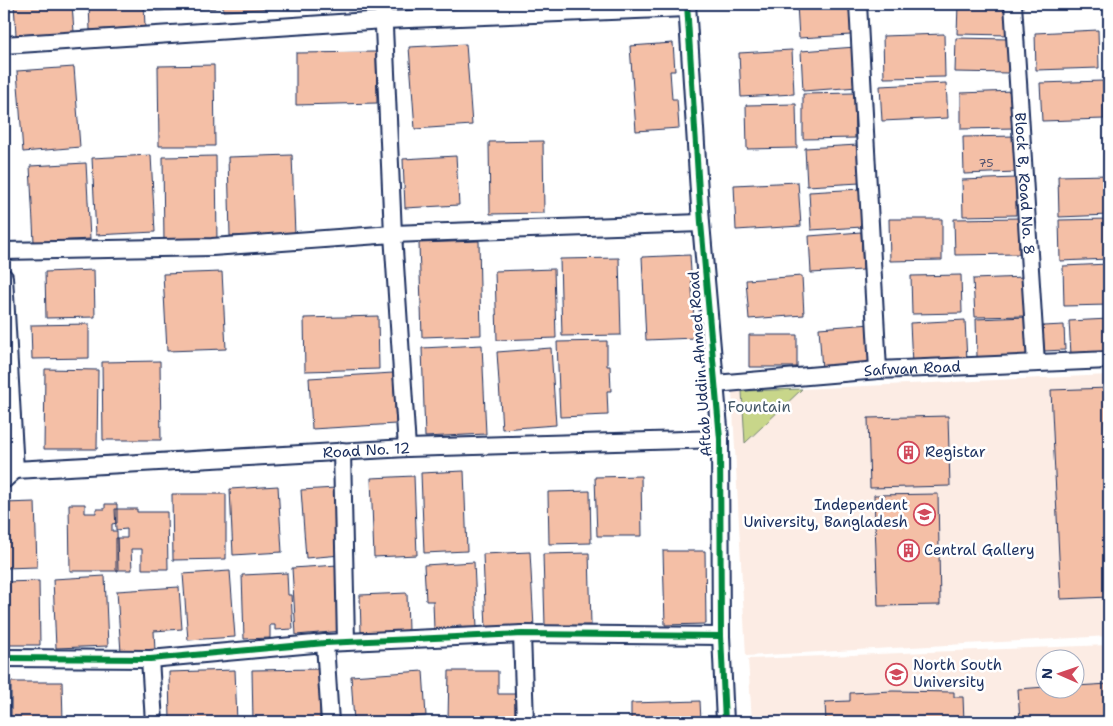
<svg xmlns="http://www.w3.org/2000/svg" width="1113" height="726" font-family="'Shantell Sans',sans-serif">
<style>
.built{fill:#fcece4;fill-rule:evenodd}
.green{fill:#c8d68a;stroke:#728274}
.building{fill:#f4bfa6;stroke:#1b2f5e}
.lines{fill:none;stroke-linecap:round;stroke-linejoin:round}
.street-casing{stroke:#1b2f5e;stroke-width:20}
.street{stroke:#fff;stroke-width:16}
.cycleway-casing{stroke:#fff;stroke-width:9}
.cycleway{stroke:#00873e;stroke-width:6}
.labels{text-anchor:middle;stroke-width:5;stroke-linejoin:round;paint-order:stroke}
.number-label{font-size:12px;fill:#515370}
.street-label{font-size:15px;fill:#1b2f5e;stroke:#fff}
.park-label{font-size:15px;fill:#465969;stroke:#fff}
.poi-label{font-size:15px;fill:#1b2f5e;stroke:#fff;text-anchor:start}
</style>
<rect width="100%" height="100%" fill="#fff"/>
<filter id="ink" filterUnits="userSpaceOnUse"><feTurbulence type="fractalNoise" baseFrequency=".02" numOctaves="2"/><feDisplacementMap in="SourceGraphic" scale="10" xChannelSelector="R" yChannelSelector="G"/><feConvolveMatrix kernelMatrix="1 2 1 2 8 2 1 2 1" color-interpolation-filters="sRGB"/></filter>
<g filter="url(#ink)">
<path class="built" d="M 1109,375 L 1109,636 L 746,656 L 732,392 Z
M 1109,645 L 1109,722 L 752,722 L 748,659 ZM 1046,658 L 1076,658 L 1076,688 L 1046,688 Z"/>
<path class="green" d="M 802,389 L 745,443 L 742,391 Z"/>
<path class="building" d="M 14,4 L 72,4 L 74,32 L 16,35 Z
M 89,4 L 144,4 L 145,27 L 90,30 Z
M 156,4 L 215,4 L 215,8 L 156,11 Z
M 223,4 L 282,4 L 282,8 L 223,11 Z
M 405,4 L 446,4 L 446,10 L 405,12 Z
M 473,4 L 508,4 L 508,11 L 473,11 Z
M 541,4 L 608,4 L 541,9 Z
M 797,4 L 850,4 L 851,35 L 799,38 Z
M 958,4 L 1010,4 L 1010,35 L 957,34 Z
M 1098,30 L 1099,68 L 1036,70 L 1035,33 Z
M 944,34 L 945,77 L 884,78 L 883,36 Z
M 956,38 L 1009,39 L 1008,73 L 955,72 Z
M 673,43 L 675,71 L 670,71 L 672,99 L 677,99 L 679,128 L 636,131 L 630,46 Z
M 466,44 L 472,125 L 415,129 L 409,47 Z
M 856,47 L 858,87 L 803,91 L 801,51 Z
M 792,50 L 794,94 L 741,97 L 739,53 Z
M 376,52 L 377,103 L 296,105 L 296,53 Z
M 214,65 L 215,146 L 159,146 L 158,66 Z
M 74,67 L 80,147 L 23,152 L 17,71 Z
M 1103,81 L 1104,119 L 1042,121 L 1040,83 Z
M 946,83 L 948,118 L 882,121 L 880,86 Z
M 1014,91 L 1015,128 L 961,129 L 961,93 Z
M 854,93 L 855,138 L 803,139 L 803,94 Z
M 796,104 L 797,148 L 747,149 L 746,105 Z
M 1016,136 L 1017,172 L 964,174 L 963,137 Z
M 543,141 L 544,213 L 490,214 L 489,142 Z
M 858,145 L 860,183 L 807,186 L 805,148 Z
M 151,155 L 155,232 L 96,235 L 92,158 Z
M 292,155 L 295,235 L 230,236 L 228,157 Z
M 216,156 L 217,243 L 164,244 L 163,157 Z
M 456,156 L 459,205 L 405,208 L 403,159 Z
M 86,163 L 90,239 L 34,242 L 30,166 Z
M 1109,175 L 1109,215 L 1059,217 L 1058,176 Z
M 1016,178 L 1016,215 L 963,216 L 962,180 Z
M 798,182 L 801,226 L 736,230 L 734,185 Z
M 861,189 L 863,227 L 811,230 L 809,192 Z
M 1019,218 L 1019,254 L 955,255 L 954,219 Z
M 889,219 L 942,219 L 942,260 L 890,261 Z
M 1109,219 L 1109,259 L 1060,261 L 1059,220 Z
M 861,232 L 863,270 L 811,273 L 809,236 Z
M 479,241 L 481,335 L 422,337 L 419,243 Z
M 690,255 L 695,338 L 646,340 L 642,257 Z
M 619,258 L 621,335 L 562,336 L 560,259 Z
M 1109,264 L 1109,305 L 1064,306 L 1063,266 Z
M 554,269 L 556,338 L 497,340 L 495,271 Z
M 94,270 L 95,317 L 46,318 L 45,272 Z
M 222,272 L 226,349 L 167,351 L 163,274 Z
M 961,275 L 962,313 L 912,314 L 911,276 Z
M 802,276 L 804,315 L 749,319 L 746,280 Z
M 1025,277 L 1027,316 L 975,317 L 973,279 Z
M 378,316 L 379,369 L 305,371 L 304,318 Z
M 1028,317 L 1029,356 L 977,357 L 976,319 Z
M 1109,319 L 1109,353 L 1071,355 L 1069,321 Z
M 965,320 L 967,362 L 912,365 L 910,323 Z
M 89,324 L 89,358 L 32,359 L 31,325 Z
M 871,324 L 873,367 L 822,370 L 819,328 Z
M 1064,325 L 1065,350 L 1044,351 L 1043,326 Z
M 749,335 L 797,335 L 797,367 L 749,367 Z
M 607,341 L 607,366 L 610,366 L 611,391 L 607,391 L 608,415 L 560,417 L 557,342 Z
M 482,345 L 486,434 L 425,437 L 422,348 Z
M 551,348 L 556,425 L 502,429 L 497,352 Z
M 160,361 L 161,440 L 103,440 L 102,362 Z
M 45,369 L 98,370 L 97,449 L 44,449 Z
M 393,373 L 396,424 L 312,429 L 309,378 Z
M 1109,388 L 1109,597 L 1061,599 L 1051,390 Z
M 948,416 L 950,486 L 870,488 L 868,418 Z
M 464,471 L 467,551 L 424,553 L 421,473 Z
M 414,476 L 417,555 L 374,557 L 371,478 Z
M 641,476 L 642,536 L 597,536 L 595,477 Z
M 278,486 L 282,552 L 233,555 L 230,489 Z
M 336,488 L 341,555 L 306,558 L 301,490 Z
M 590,491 L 591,543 L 549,544 L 548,492 Z
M 172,494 L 226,494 L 226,559 L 173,560 Z
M 938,494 L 940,605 L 878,606 L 874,495 Z
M 35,502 L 37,567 L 4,568 L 4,503 Z
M 69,504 L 85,504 L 85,513 L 96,513 L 96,509 L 105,509 L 105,504 L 117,504 L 117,523 L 112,524 L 112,531 L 117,531 L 118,571 L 70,571 Z
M 115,509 L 137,509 L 137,512 L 167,512 L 168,569 L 142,569 L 142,549 L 131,549 L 132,570 L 116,570 L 116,538 L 127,538 L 127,529 L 116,530 Z
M 663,551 L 705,551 L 706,624 L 665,625 Z
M 530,552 L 534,628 L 486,630 L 483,554 Z
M 589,553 L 591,625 L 545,626 L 543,554 Z
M 474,562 L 477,628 L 461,628 L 461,625 L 452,626 L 452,629 L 434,630 L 433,601 L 426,601 L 424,565 Z
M 338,565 L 343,631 L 296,635 L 292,568 Z
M 230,571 L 235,637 L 188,640 L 183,574 Z
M 287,573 L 288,595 L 291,595 L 293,629 L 275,630 L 275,625 L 270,625 L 270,638 L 244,639 L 242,575 Z
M 105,576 L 108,646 L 56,648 L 53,579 Z
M 39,581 L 40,645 L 4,645 L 4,582 Z
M 179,587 L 182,629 L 154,631 L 155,651 L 121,653 L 117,591 Z
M 407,593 L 408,631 L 361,632 L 360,595 Z
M 320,669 L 320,722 L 253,722 L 252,670 Z
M 235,670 L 237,722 L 170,722 L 169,672 Z
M 423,671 L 426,716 L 354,722 L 351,676 Z
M 449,671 L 498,671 L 498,694 L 515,694 L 515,721 L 448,721 Z
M 11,682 L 62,682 L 63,722 L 11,722 Z
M 1109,684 L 1109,722 L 1020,722 L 1018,689 L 1046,687 L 1076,688 L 1076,686 Z
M 893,691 L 954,692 L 954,697 L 963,697 L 964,722 L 826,722 L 825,702 L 850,701 L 850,693 Z
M 700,701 L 701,722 L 631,722 L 631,703 Z"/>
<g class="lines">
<defs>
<g id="street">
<path d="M 383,4 L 393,234 L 407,448"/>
<path d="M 687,4 L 701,223 L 720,439 L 721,636 L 725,722"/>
<path d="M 858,4 L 878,370"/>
<path id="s1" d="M 1013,4 L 1036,363"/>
<path d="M 4,45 L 384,20 L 687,8"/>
<path d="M 4,251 L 212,247 L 393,234 L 701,223"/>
<path d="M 4,277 L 15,470"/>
<path id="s2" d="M 715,384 L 878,370 L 1109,360"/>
<path d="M 342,451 L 346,642"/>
<path id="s3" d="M 15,470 L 407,448 L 720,439"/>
<path d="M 4,480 L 15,470"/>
<path d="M 522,634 L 525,722"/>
<path d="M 325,643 L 330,722"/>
<path d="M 4,658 L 150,659 L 325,643 L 522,634 L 721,636"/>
<path d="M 150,659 L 154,722"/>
</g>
</defs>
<use href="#street" class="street-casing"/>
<use href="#street" class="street"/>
<defs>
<path id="cycleway" d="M 687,4 L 701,223 L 720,439 L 721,636 L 725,722
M 4,658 L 150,659 L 325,643 L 522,634 L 721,636"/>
</defs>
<use href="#cycleway" class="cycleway-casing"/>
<use href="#cycleway" class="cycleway"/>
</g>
</g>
<defs>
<symbol id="building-ring" viewBox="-11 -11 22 22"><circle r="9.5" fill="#fff" stroke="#d1495b" stroke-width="1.5"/><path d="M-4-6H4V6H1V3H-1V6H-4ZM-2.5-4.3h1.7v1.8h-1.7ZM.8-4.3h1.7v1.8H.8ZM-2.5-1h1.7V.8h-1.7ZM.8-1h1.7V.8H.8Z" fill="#d1495b"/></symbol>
<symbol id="university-ring" viewBox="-11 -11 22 22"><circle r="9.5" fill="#fff" stroke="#d1495b" stroke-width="1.5"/><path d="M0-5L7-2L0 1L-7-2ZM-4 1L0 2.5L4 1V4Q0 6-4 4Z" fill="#d1495b"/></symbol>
</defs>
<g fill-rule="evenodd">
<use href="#building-ring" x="896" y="440" width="25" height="25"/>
<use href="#university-ring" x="912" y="502" width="25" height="25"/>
<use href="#building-ring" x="896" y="538" width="25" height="25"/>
<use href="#university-ring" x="884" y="662" width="25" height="25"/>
</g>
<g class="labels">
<g class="number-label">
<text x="986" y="167">75</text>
</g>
<g class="street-label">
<text dy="5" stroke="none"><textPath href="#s1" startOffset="180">Block B, Road No. 8</textPath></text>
<text transform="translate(700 364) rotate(-94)" y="5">Aftab Uddin Ahmed Road</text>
<text dy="5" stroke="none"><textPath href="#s2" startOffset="198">Safwan Road</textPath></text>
<text dy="5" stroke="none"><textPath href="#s3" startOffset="352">Road No. 12</textPath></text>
</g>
<g class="park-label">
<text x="759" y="412">Fountain</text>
</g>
<g class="poi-label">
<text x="925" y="457">Registar</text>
<text x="908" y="510" text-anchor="end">Independent<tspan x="908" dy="17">University, Bangladesh</tspan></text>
<text x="924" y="555">Central Gallery</text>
<text x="913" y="670">North South<tspan x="913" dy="17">University</tspan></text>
</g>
</g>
<rect width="1113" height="726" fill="none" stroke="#fff" stroke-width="20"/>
<rect x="10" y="10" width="1093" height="706" fill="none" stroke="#1b2f5e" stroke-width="2" filter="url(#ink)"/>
<g transform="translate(1060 674) rotate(272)"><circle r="24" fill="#ffffff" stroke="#a4acbf"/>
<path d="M0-4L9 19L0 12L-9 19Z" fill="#d1495b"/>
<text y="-8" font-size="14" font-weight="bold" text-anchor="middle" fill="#1b2f5e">N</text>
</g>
</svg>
